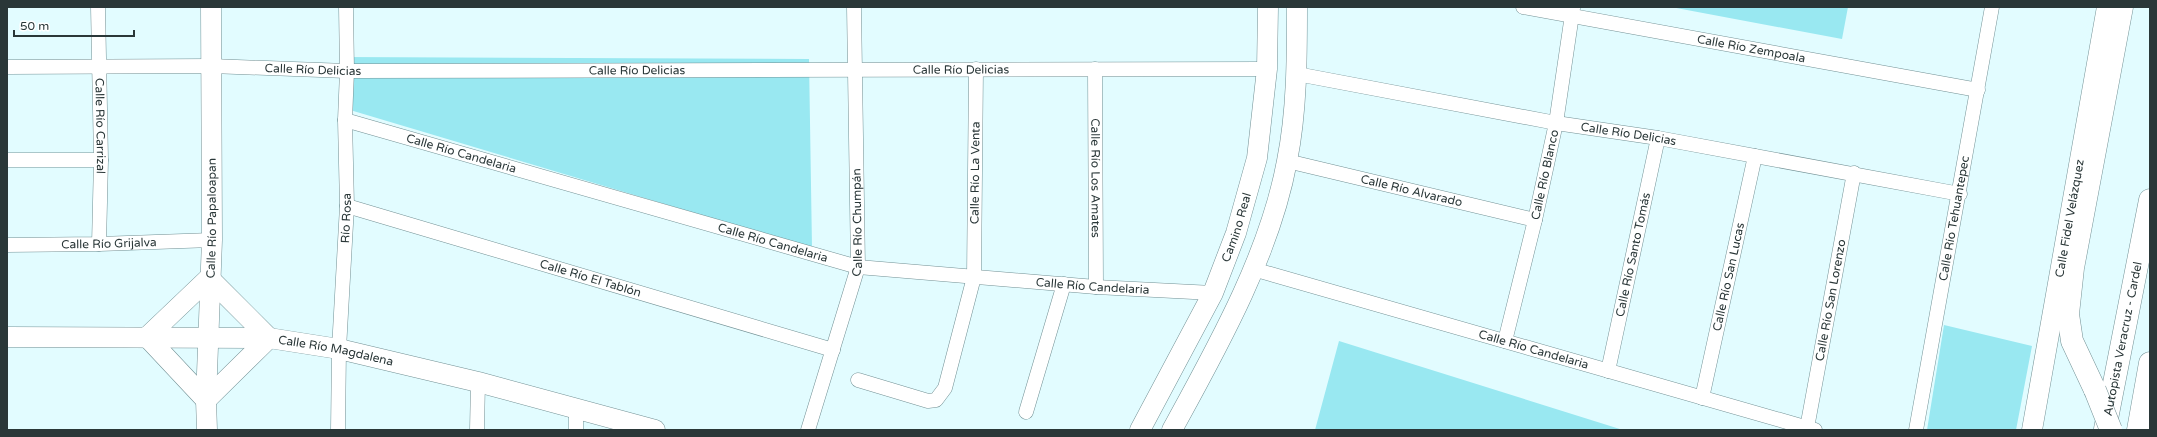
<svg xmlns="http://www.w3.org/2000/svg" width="2157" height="437" font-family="'Varela Round',sans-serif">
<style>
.green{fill:#99e8f1}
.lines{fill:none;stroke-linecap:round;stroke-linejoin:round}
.street-casing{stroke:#739195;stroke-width:15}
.secondary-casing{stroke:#739195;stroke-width:21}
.highway-casing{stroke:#739195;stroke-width:23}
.street{stroke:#fff;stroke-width:14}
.secondary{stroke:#fff;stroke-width:20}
.highway{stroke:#fff;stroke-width:22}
.highway-bridge-casing{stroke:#739195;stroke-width:23;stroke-linecap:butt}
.highway-bridge{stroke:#fff;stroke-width:22}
.labels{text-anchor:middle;stroke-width:4;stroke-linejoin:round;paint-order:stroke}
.street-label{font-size:12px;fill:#2a3738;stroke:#fff}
</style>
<rect width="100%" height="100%" fill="#e2fcff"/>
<path class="green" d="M 1671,7 L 1848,7 L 1842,39 Z
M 341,57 L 809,59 L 812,248 L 340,107 Z
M 1944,325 L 2032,346 L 2016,430 L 1927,430 Z
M 1339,341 L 1623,430 L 1315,430 Z"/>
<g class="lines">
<defs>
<g id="street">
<path id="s1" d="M 98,7 L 101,160 L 99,244"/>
<path id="s2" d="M 1523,7 L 1978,90"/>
<path id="s3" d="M 7,67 L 211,66 L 347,71 L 1267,69"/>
<path id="s4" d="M 1095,69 L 1096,287"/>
<path id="s5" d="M 1297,74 L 1556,123 L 1658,138 L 1960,194"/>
<path id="s6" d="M 345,120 L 858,267 L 1096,287 L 1213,293"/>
<path d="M 7,160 L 101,160"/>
<path id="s7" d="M 1287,161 L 1535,220"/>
<path id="s8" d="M 347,206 L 833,350"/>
<path id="s9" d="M 7,245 L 99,244 L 212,240"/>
<path id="s10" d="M 1253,269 L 1815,430"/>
<path id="s11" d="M 1505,341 L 1535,220 L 1556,123 L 1573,8"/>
<path id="s12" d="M 1608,371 L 1658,138"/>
<path id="s13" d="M 858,380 L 928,401 L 936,400 L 945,388 L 974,277 L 976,69"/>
<path id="s14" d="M 1702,398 L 1755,156"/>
<path d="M 1026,412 L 1064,284"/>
<path id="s15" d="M 1807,428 L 1854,173"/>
<path id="s16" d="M 338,430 L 339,349 L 347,206 L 345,120 L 347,71 L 346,7"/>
<path d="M 477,430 L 478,382"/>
<path d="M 576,430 L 576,409"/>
<path id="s17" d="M 808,430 L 858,267 L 854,7"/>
<path id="s18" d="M 1916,430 L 1992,7"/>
</g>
<g id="secondary">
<path d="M 209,278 L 269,338 L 206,400 L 147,337 Z"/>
<path id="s19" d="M 7,337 L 269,338 L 339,349 L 478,382 L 655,430"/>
<path id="s20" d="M 207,430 L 206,400 L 212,240 L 211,7"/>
<path id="s21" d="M 1140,430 L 1213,293 L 1236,233 L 1257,158 L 1267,69 L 1268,7"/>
<path d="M 1172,430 C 1217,348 1270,254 1287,161 C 1297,111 1297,58 1297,7"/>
<path id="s22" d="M 2032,430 L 2107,7"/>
</g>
<g id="highway">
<path d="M 2095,390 L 2072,341 L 2068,314 L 2073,268 L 2122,7"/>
<path id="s23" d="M 2105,429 L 2150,200"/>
<path d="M 2138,430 L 2150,363"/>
</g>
</defs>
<use href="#street" class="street-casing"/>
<use href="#secondary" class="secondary-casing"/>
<use href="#highway" class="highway-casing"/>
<use href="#street" class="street"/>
<use href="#secondary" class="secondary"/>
<use href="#highway" class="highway"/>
<defs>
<path id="highway-bridge" d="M 2095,390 L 2111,430"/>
</defs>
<use href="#highway-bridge" class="highway-bridge-casing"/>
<use href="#highway-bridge" class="highway-bridge"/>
</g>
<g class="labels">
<g class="street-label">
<text dy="4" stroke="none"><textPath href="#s2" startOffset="232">Calle Río Zempoala</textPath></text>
<text dy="4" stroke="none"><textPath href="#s3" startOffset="306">Calle Río Delicias</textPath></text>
<text dy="4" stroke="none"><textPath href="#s3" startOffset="954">Calle Río Delicias</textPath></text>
<text dy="4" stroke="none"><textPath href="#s3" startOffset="630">Calle Río Delicias</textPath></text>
<text dy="4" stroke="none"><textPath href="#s1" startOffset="119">Calle Río Carrizal</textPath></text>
<text dy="4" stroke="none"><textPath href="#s5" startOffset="337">Calle Río Delicias</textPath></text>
<text dy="4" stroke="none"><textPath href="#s6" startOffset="121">Calle Río Candelaria</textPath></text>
<text dy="4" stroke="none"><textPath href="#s13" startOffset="315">Calle Río La Venta</textPath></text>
<text dy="4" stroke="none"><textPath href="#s11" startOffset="171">Calle Río Blanco</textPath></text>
<text dy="4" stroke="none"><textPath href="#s4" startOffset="109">Calle Río Los Amates</textPath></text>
<text dy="4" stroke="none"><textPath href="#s7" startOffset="128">Calle Río Alvarado</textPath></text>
<text dy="4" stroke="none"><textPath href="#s20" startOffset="212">Calle Río Papaloapan</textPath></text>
<text dy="4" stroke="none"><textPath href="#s16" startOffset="212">Río Rosa</textPath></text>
<text dy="4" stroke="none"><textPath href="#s18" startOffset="215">Calle Río Tehuantepec</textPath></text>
<text dy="4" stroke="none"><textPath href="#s22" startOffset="215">Calle Fidel Velázquez</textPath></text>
<text dy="4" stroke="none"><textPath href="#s17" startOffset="215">Calle Río Chumpán</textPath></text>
<text dy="4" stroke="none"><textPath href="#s21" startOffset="225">Camino Real</textPath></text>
<text dy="4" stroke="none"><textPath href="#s9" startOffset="102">Calle Río Grijalva</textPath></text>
<text dy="4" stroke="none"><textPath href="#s6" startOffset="445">Calle Río Candelaria</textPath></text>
<text dy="4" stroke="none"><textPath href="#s12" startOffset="119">Calle Río Santo Tomás</textPath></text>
<text dy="4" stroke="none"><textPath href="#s14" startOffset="124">Calle Río San Lucas</textPath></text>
<text dy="4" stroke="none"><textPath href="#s8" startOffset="254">Calle Río El Tablón</textPath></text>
<text dy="4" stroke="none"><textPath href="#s6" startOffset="769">Calle Río Candelaria</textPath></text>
<text dy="4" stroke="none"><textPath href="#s15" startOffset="130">Calle Río San Lorenzo</textPath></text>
<text dy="4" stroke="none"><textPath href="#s23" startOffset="92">Autopista Veracruz - Cardel</textPath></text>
<text dy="4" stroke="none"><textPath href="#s10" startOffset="292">Calle Río Candelaria</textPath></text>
<text dy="4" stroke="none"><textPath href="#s19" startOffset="330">Calle Río Magdalena</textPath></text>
</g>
</g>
<rect width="2157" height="437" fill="none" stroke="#2a3738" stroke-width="16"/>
<path d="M14 30v6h120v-6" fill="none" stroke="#2a3738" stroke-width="2"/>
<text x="20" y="30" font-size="12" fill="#2a3738" stroke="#ffffff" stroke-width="3" paint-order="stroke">50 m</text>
</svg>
